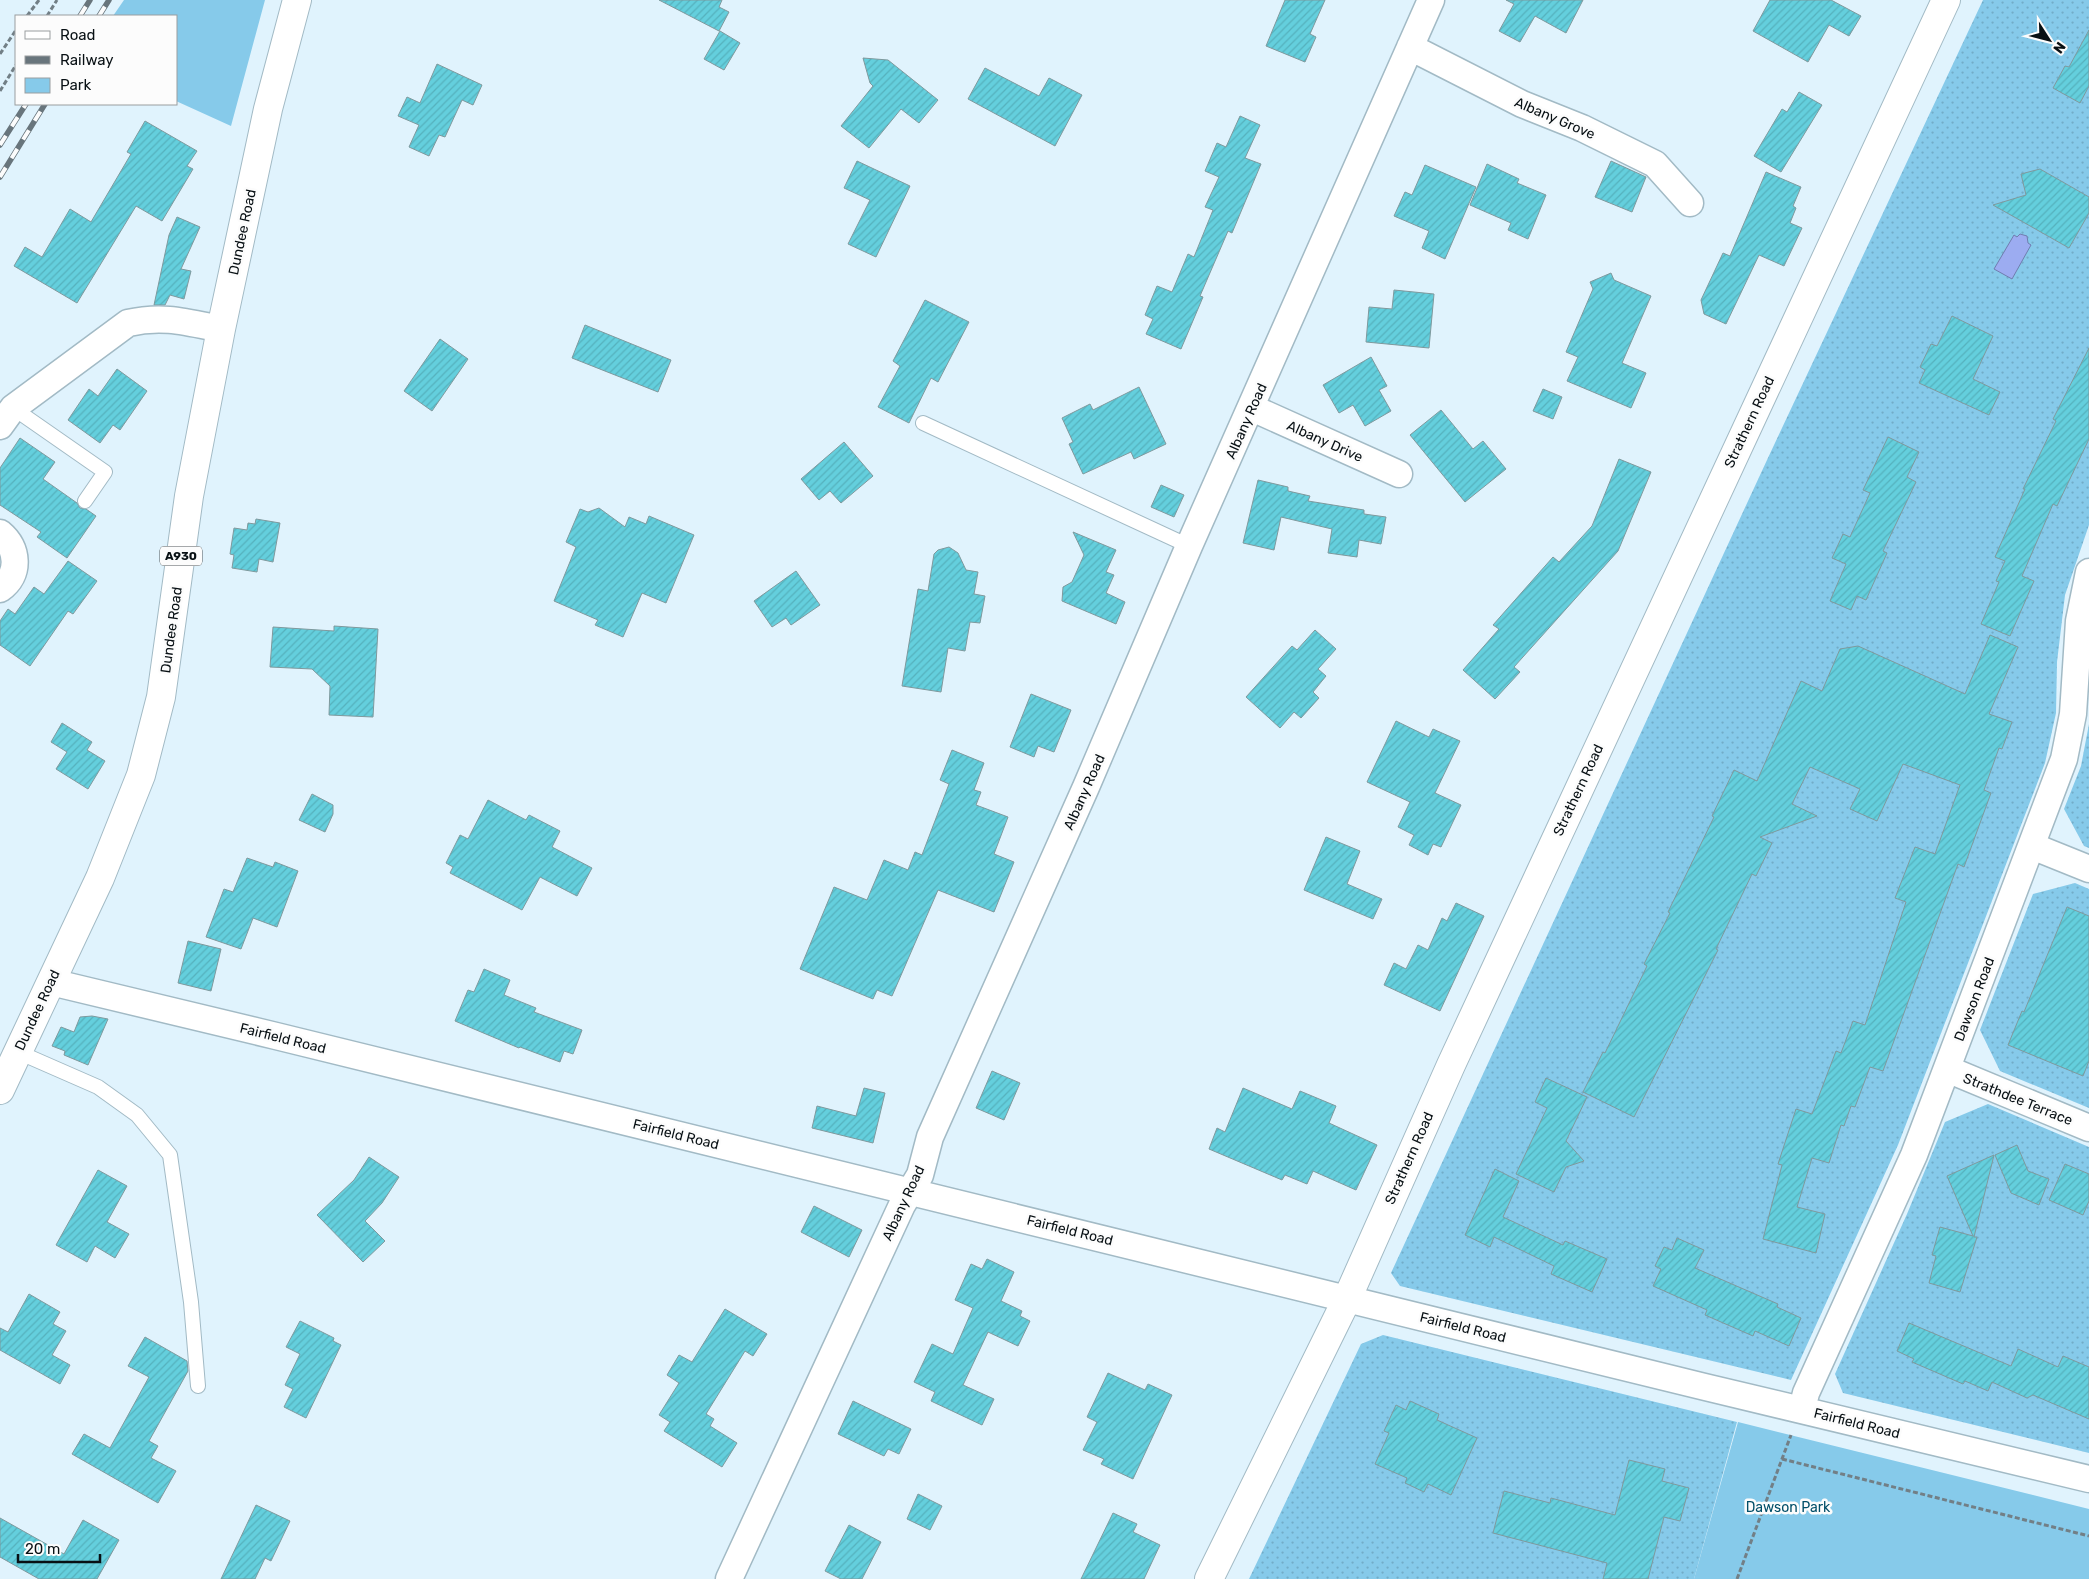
<svg xmlns="http://www.w3.org/2000/svg" width="2089" height="1579" font-family="Rubik,sans-serif">
<style>
.green{fill:#86caea}
.garden{fill:url(#garden-dots)}
.water{fill:#9cacf1;stroke:#707daf}
.building{fill:url(#building-hatch);stroke:#7f999d}
.lines{fill:none;stroke-linecap:round;stroke-linejoin:round}
.service-casing{stroke:#a2bac5;stroke-width:16}
.minor-casing{stroke:#a2bac5;stroke-width:29}
.tertiary-casing{stroke:#a2bac5;stroke-width:30}
.primary-casing{stroke:#a2bac5;stroke-width:30}
.path{stroke:#727f86;stroke-width:3;stroke-dasharray:5 2.5;stroke-linecap:butt}
.service{stroke:#fff;stroke-width:14}
.minor{stroke:#fff;stroke-width:26}
.tertiary{stroke:#fff;stroke-width:28}
.primary{stroke:#fff;stroke-width:28}
.rail-casing{stroke:#68757c;stroke-width:5.5}
.rail{stroke:#fcfcfc;stroke-width:4;stroke-dasharray:11;stroke-linecap:butt}
.labels{text-anchor:middle;stroke-width:5;stroke-linejoin:round;paint-order:stroke}
.shield{fill:#fcfcfc;stroke:#51575a;stroke-width:1}
.shield-label{font-size:12px;font-weight:bold;fill:#081014}
.street-label{font-size:14px;fill:#081014;stroke:#fcfcfc}
.park-label{font-size:14px;fill:#004e68;stroke:#fcfcfc}
</style>
<defs>
<pattern id="garden-dots" width="8" height="8" patternUnits="userSpaceOnUse" patternTransform="scale(1.25)"><rect width="8" height="8" fill="#86caea"/><path d="M2 2h.1M6 6h.1" fill="none" stroke="#72acc8" stroke-width="1.8" stroke-linecap="round"/></pattern>
<pattern id="building-hatch" width="6" height="6" patternUnits="userSpaceOnUse" patternTransform="scale(1.25)"><rect width="6" height="6" fill="#64cfdd"/><path d="M-1 1l2-2M0 6l6-6M5 7l2-2" fill="none" stroke="#55b1bd"/></pattern>
</defs>
<rect width="100%" height="100%" fill="#e0f3fd"/>
<path class="green" d="M 124,0 L 265,0 L 231,126 L 176,101 L 176,16 L 113,16 Z
M 1738,1422 L 2089,1509 L 2089,1579 L 1694,1579 Z"/>
<path class="garden" d="M 1983,0 L 2089,0 L 2089,525 L 2065,595 L 2057,662 L 2056,713 L 2045,763 L 1898,1145 L 1791,1380 L 1400,1286 L 1391,1273 L 1767,460 Z
M 2089,724 L 2089,848 L 2084,846 L 2064,809 L 2081,766 Z
M 2075,883 L 2089,889 L 2089,1108 L 2000,1071 L 1980,1030 L 2033,894 Z
M 1988,1104 L 2089,1147 L 2089,1453 L 1843,1393 L 1835,1374 L 1907,1214 L 1945,1122 Z
M 1383,1335 L 1737,1422 L 1694,1579 L 1249,1579 L 1361,1344 Z"/>
<path class="water" d="M 2020,234 L 2027,236 L 2028,243 L 2031,245 L 2012,279 L 1994,269 L 2014,235 L 2017,237 Z"/>
<path class="building" d="M 659,0 L 722,0 L 719,7 L 729,12 L 719,31 Z
M 1285,0 L 1325,0 L 1310,34 L 1316,37 L 1305,62 L 1266,46 Z
M 1506,0 L 1583,0 L 1566,33 L 1535,16 L 1520,42 L 1499,31 L 1514,4 Z
M 1770,0 L 1831,0 L 1861,16 L 1849,36 L 1829,25 L 1808,62 L 1753,31 Z
M 2089,30 L 2089,86 L 2080,103 L 2053,88 L 2065,66 L 2069,67 Z
M 720,31 L 740,43 L 724,70 L 704,59 Z
M 863,58 L 888,60 L 938,100 L 919,123 L 901,109 L 869,148 L 841,126 L 873,86 L 870,83 Z
M 437,64 L 482,85 L 473,105 L 462,100 L 445,137 L 439,135 L 429,156 L 409,147 L 419,125 L 398,116 L 407,97 L 420,103 Z
M 985,68 L 1039,96 L 1049,78 L 1082,95 L 1055,146 L 968,99 Z
M 1799,92 L 1822,105 L 1781,172 L 1754,156 L 1782,109 L 1787,112 Z
M 1240,116 L 1260,125 L 1245,158 L 1261,164 L 1232,233 L 1228,231 L 1200,296 L 1203,297 L 1181,349 L 1146,334 L 1153,319 L 1145,315 L 1157,286 L 1172,292 L 1188,254 L 1194,257 L 1213,210 L 1205,207 L 1219,177 L 1205,171 L 1217,143 L 1226,147 Z
M 145,121 L 197,151 L 187,166 L 193,169 L 162,221 L 136,206 L 77,303 L 14,266 L 25,247 L 42,257 L 70,209 L 91,222 L 131,154 L 127,152 Z
M 857,161 L 910,186 L 876,257 L 848,244 L 870,200 L 844,188 Z
M 1611,161 L 1646,177 L 1632,212 L 1595,197 Z
M 1487,164 L 1519,179 L 1517,183 L 1546,195 L 1528,239 L 1508,230 L 1511,223 L 1470,205 Z
M 1425,165 L 1476,187 L 1445,259 L 1422,248 L 1429,231 L 1394,216 L 1405,192 L 1412,195 Z
M 2040,169 L 2089,197 L 2089,213 L 2069,248 L 1993,205 L 2026,195 L 2021,174 Z
M 1766,172 L 1801,187 L 1793,206 L 1796,208 L 1790,223 L 1802,228 L 1784,266 L 1759,255 L 1726,324 L 1704,314 L 1701,300 L 1723,253 L 1730,256 Z
M 177,217 L 200,227 L 181,269 L 191,271 L 184,299 L 170,295 L 165,305 L 154,305 L 169,235 Z
M 1611,273 L 1614,280 L 1651,296 L 1622,363 L 1646,373 L 1631,408 L 1567,381 L 1578,357 L 1566,352 L 1593,289 L 1590,282 Z
M 1394,290 L 1434,294 L 1429,348 L 1366,342 L 1369,307 L 1392,309 Z
M 925,300 L 969,322 L 938,382 L 931,378 L 909,423 L 878,407 L 900,366 L 893,361 Z
M 1952,316 L 1993,336 L 1973,379 L 2000,392 L 1989,415 L 1919,383 L 1925,370 L 1920,367 L 1931,344 L 1937,346 Z
M 585,325 L 671,360 L 658,392 L 572,358 Z
M 440,339 L 468,359 L 432,411 L 404,391 Z
M 2089,348 L 2089,439 L 2057,506 L 2053,504 L 2022,576 L 2034,581 L 2010,636 L 1981,624 L 1999,582 L 1996,581 L 2005,561 L 1995,557 L 2025,489 L 2023,489 L 2056,421 L 2053,419 Z
M 1371,357 L 1387,386 L 1379,390 L 1391,411 L 1365,426 L 1353,405 L 1339,413 L 1323,385 Z
M 117,369 L 147,391 L 120,430 L 113,425 L 100,443 L 68,420 L 89,389 L 98,396 Z
M 1139,387 L 1166,444 L 1134,459 L 1131,452 L 1083,474 L 1069,444 L 1073,442 L 1062,418 L 1090,404 L 1093,410 Z
M 1543,389 L 1562,397 L 1553,419 L 1533,411 Z
M 1441,410 L 1473,449 L 1483,441 L 1506,469 L 1465,502 L 1410,435 Z
M 1888,437 L 1919,452 L 1907,477 L 1916,482 L 1883,551 L 1887,553 L 1866,600 L 1857,596 L 1851,610 L 1830,601 L 1846,564 L 1832,558 L 1843,534 L 1850,537 L 1870,493 L 1863,490 Z
M 20,438 L 55,462 L 43,479 L 77,503 L 80,508 L 86,509 L 96,516 L 67,558 L 37,537 L 41,532 L 0,505 L 0,468 Z
M 844,442 L 873,476 L 841,503 L 830,491 L 819,500 L 801,479 Z
M 1619,459 L 1651,472 L 1618,551 L 1514,667 L 1520,672 L 1495,699 L 1463,670 L 1499,629 L 1493,625 L 1553,557 L 1559,562 L 1592,526 Z
M 1258,480 L 1288,487 L 1288,491 L 1310,496 L 1308,501 L 1364,510 L 1364,514 L 1386,517 L 1381,544 L 1359,540 L 1357,557 L 1328,553 L 1332,529 L 1281,517 L 1274,550 L 1243,543 Z
M 1161,485 L 1184,495 L 1174,517 L 1151,507 Z
M 599,508 L 625,527 L 629,517 L 646,524 L 649,516 L 694,535 L 666,603 L 642,593 L 623,637 L 595,625 L 598,620 L 554,601 L 576,547 L 566,542 L 580,509 L 588,512 Z
M 256,519 L 280,523 L 273,562 L 259,559 L 257,572 L 232,568 L 234,555 L 230,554 L 234,528 L 247,530 L 248,523 L 255,524 Z
M 1073,532 L 1116,550 L 1106,572 L 1114,575 L 1106,593 L 1125,602 L 1116,624 L 1062,601 L 1063,587 L 1072,582 L 1084,555 Z
M 949,547 L 958,553 L 966,570 L 978,572 L 974,594 L 985,596 L 980,623 L 970,622 L 965,651 L 948,648 L 941,692 L 902,686 L 918,589 L 928,591 L 934,554 L 938,550 Z
M 68,561 L 97,581 L 73,614 L 68,611 L 30,666 L 0,645 L 0,621 L 8,609 L 15,614 L 34,587 L 44,594 Z
M 796,571 L 820,605 L 791,625 L 786,618 L 772,627 L 754,601 Z
M 334,626 L 378,629 L 373,717 L 329,715 L 330,686 L 312,669 L 270,667 L 273,627 L 334,631 Z
M 1315,630 L 1336,649 L 1318,669 L 1326,676 L 1313,692 L 1319,698 L 1301,718 L 1294,712 L 1280,728 L 1246,697 L 1292,646 L 1297,650 Z
M 1990,635 L 2018,647 L 1989,714 L 2012,722 L 2002,749 L 1999,748 L 1984,790 L 1991,793 L 1964,867 L 1958,864 L 1883,1071 L 1870,1067 L 1855,1107 L 1851,1106 L 1844,1126 L 1841,1125 L 1829,1163 L 1812,1158 L 1797,1207 L 1825,1214 L 1816,1253 L 1763,1239 L 1782,1165 L 1778,1164 L 1796,1109 L 1812,1114 L 1836,1051 L 1841,1053 L 1853,1021 L 1865,1025 L 1906,902 L 1895,898 L 1915,847 L 1935,854 L 1960,785 L 1903,764 L 1877,821 L 1850,809 L 1860,789 L 1810,767 L 1792,804 L 1817,816 L 1760,837 L 1772,843 L 1756,876 L 1752,874 L 1716,949 L 1718,950 L 1634,1117 L 1583,1092 L 1603,1052 L 1605,1053 L 1647,966 L 1644,964 L 1670,913 L 1668,912 L 1714,817 L 1712,816 L 1734,770 L 1757,781 L 1801,681 L 1822,691 L 1840,649 L 1858,646 L 1965,694 Z
M 1031,694 L 1071,710 L 1054,752 L 1038,746 L 1034,757 L 1010,747 Z
M 1396,721 L 1429,737 L 1433,729 L 1460,741 L 1435,793 L 1461,805 L 1441,847 L 1433,844 L 1428,855 L 1409,845 L 1414,835 L 1398,827 L 1410,802 L 1367,782 Z
M 62,723 L 92,742 L 87,750 L 105,761 L 88,789 L 56,769 L 67,752 L 51,742 Z
M 952,750 L 984,763 L 974,790 L 981,792 L 976,805 L 1008,817 L 994,854 L 1014,862 L 994,912 L 938,890 L 892,996 L 877,990 L 873,999 L 800,969 L 834,887 L 867,900 L 884,860 L 908,870 L 915,852 L 922,855 L 949,784 L 940,780 Z
M 312,794 L 333,805 L 333,814 L 325,832 L 299,820 Z
M 488,800 L 526,820 L 529,815 L 560,831 L 552,847 L 592,868 L 577,896 L 540,877 L 522,910 L 450,873 L 453,867 L 446,863 L 460,835 L 468,839 Z
M 1326,837 L 1360,851 L 1347,884 L 1382,899 L 1373,919 L 1304,890 Z
M 247,858 L 273,867 L 275,862 L 298,871 L 277,927 L 253,918 L 241,949 L 206,937 L 224,889 L 233,892 Z
M 1456,903 L 1484,916 L 1440,1011 L 1384,985 L 1394,963 L 1406,969 L 1418,945 L 1428,950 L 1442,918 L 1447,921 Z
M 2067,907 L 2089,916 L 2089,1061 L 2083,1076 L 2008,1045 L 2022,1011 L 2024,1012 Z
M 188,941 L 221,949 L 211,991 L 178,983 Z
M 484,969 L 510,980 L 504,995 L 536,1008 L 534,1012 L 582,1030 L 573,1054 L 564,1051 L 560,1062 L 520,1047 L 519,1048 L 455,1021 L 468,990 L 474,992 Z
M 92,1016 L 108,1019 L 88,1065 L 64,1055 L 65,1051 L 52,1046 L 61,1027 L 74,1032 L 80,1017 Z
M 992,1071 L 1020,1083 L 1004,1120 L 976,1108 Z
M 1546,1078 L 1587,1097 L 1566,1141 L 1584,1161 L 1566,1167 L 1554,1192 L 1516,1174 L 1547,1108 L 1535,1102 Z
M 864,1088 L 885,1093 L 873,1143 L 812,1128 L 817,1106 L 856,1116 Z
M 1243,1088 L 1292,1109 L 1300,1091 L 1336,1106 L 1329,1123 L 1377,1145 L 1356,1190 L 1313,1171 L 1307,1184 L 1285,1175 L 1282,1180 L 1209,1149 L 1217,1128 L 1225,1132 Z
M 2017,1145 L 2028,1171 L 2049,1179 L 2039,1205 L 2011,1193 L 1995,1155 Z
M 1994,1155 L 1974,1237 L 1977,1237 L 1960,1292 L 1929,1283 L 1936,1256 L 1932,1255 L 1940,1227 L 1973,1236 L 1947,1176 Z
M 369,1157 L 399,1177 L 382,1203 L 365,1221 L 385,1241 L 363,1262 L 317,1215 L 354,1180 Z
M 2065,1164 L 2089,1174 L 2089,1201 L 2083,1215 L 2049,1200 Z
M 1495,1169 L 1519,1181 L 1503,1217 L 1563,1245 L 1565,1241 L 1607,1259 L 1592,1292 L 1551,1274 L 1554,1266 L 1494,1237 L 1490,1247 L 1465,1235 Z
M 98,1170 L 127,1186 L 107,1222 L 129,1234 L 115,1258 L 95,1246 L 87,1262 L 56,1245 Z
M 814,1206 L 862,1230 L 849,1257 L 801,1232 Z
M 1677,1238 L 1704,1250 L 1695,1268 L 1778,1304 L 1777,1307 L 1801,1318 L 1789,1346 L 1755,1331 L 1753,1336 L 1705,1315 L 1707,1310 L 1653,1286 L 1661,1269 L 1655,1266 L 1664,1247 L 1672,1250 Z
M 987,1259 L 1014,1272 L 1001,1301 L 1022,1311 L 1020,1316 L 1030,1321 L 1018,1346 L 988,1332 L 963,1385 L 994,1399 L 982,1425 L 931,1401 L 935,1392 L 914,1382 L 932,1344 L 953,1354 L 973,1308 L 955,1300 L 971,1264 L 982,1269 Z
M 29,1294 L 60,1312 L 53,1324 L 66,1331 L 52,1355 L 70,1365 L 60,1384 L 0,1350 L 0,1328 L 8,1332 Z
M 725,1309 L 767,1334 L 753,1356 L 745,1351 L 706,1414 L 714,1419 L 710,1426 L 737,1443 L 722,1467 L 664,1431 L 670,1422 L 659,1415 L 679,1383 L 667,1375 L 679,1355 L 692,1362 Z
M 300,1321 L 334,1338 L 333,1341 L 341,1345 L 306,1418 L 284,1407 L 293,1389 L 285,1385 L 300,1354 L 286,1347 Z
M 1909,1323 L 2011,1366 L 2018,1349 L 2058,1367 L 2063,1356 L 2089,1367 L 2089,1419 L 2033,1395 L 2027,1398 L 1992,1382 L 1988,1391 L 1965,1381 L 1963,1384 L 1912,1362 L 1914,1359 L 1897,1351 Z
M 145,1337 L 187,1361 L 188,1371 L 149,1441 L 158,1446 L 151,1458 L 176,1471 L 158,1503 L 72,1454 L 84,1434 L 110,1448 L 149,1377 L 128,1366 Z
M 1108,1373 L 1145,1390 L 1148,1384 L 1172,1395 L 1133,1479 L 1101,1464 L 1104,1459 L 1083,1450 L 1097,1422 L 1087,1417 Z
M 853,1401 L 911,1429 L 899,1454 L 888,1449 L 884,1456 L 838,1434 Z
M 1410,1401 L 1439,1414 L 1437,1420 L 1477,1438 L 1451,1495 L 1428,1484 L 1424,1492 L 1405,1483 L 1407,1478 L 1375,1464 L 1389,1433 L 1384,1431 L 1396,1405 L 1406,1410 Z
M 1629,1460 L 1665,1469 L 1662,1481 L 1689,1488 L 1680,1521 L 1664,1517 L 1648,1579 L 1603,1579 L 1607,1563 L 1493,1533 L 1504,1491 L 1550,1503 L 1551,1498 L 1615,1515 Z
M 918,1494 L 942,1506 L 930,1530 L 907,1519 Z
M 256,1505 L 290,1521 L 271,1561 L 265,1558 L 255,1579 L 221,1579 Z
M 1113,1513 L 1137,1524 L 1133,1532 L 1160,1545 L 1144,1579 L 1081,1579 Z
M 0,1518 L 64,1554 L 83,1520 L 119,1540 L 97,1579 L 39,1579 L 0,1557 Z
M 849,1525 L 881,1542 L 862,1579 L 841,1579 L 825,1571 Z"/>
<g class="lines">
<defs>
<path id="service" d="M 13,408 L 105,472 L 85,501
M 923,423 L 1189,546
M 18,1052 L 98,1087 L 137,1115 L 170,1155 L 191,1302 L 198,1386"/>
<path id="minor" d="M 1410,47 L 1522,104 L 1582,128 L 1655,164 L 1690,203
M 1252,408 L 1399,474
M 0,426 L 13,408 L 128,323 C 163,315 186,322 221,329
M 0,533 C 18,548 21,574 0,589
M 2032,846 L 2089,869
M 51,982 L 276,1036 L 1705,1387 L 2089,1479
M 1947,1069 L 2089,1128
M 1802,1409 L 1806,1393 L 1914,1155 L 2064,759 L 2073,714 L 2079,621 L 2089,572
M 729,1579 L 902,1205 L 920,1175 L 930,1137 L 1086,787 L 1189,546 L 1431,0"/>
<path id="tertiary" d="M 1209,1579 L 1347,1299 L 1451,1065 L 1946,0"/>
<path id="primary" d="M 0,1090 L 100,878 L 141,775 L 161,697 L 189,496 L 221,329 L 268,109 L 297,0"/>
</defs>
<use href="#service" class="service-casing"/>
<use href="#minor" class="minor-casing"/>
<use href="#tertiary" class="tertiary-casing"/>
<use href="#primary" class="primary-casing"/>
<path class="path" d="M 27,16 L 39,0
M 47,16 L 57,0
M 0,54 L 16,30
M 0,91 L 16,65
M 1782,1459 L 2089,1536
M 1737,1579 L 1791,1435"/>
<use href="#service" class="service"/>
<use href="#minor" class="minor"/>
<use href="#tertiary" class="tertiary"/>
<use href="#primary" class="primary"/>
<defs>
<path id="rail" d="M 80,16 L 90,0
M 99,16 L 109,0
M 0,145 L 26,104
M 0,177 L 45,104"/>
</defs>
<use href="#rail" class="rail-casing"/>
<use href="#rail" class="rail"/>
</g>
<g class="labels">
<rect class="shield" x="160" y="546.5" width="42" height="19" rx="4"/>
<g class="shield-label">
<text x="181" y="560">A930</text>
</g>
<g class="street-label">
<text transform="translate(1555 118) rotate(23)" y="5">Albany Grove</text>
<text transform="translate(242 232) rotate(-78)" y="5">Dundee Road</text>
<text transform="translate(1246 421) rotate(-66)" y="5">Albany Road</text>
<text transform="translate(1749 422) rotate(-65)" y="5">Strathern Road</text>
<text transform="translate(1325 441) rotate(24)" y="5">Albany Drive</text>
<text transform="translate(171 630) rotate(-82)" y="5">Dundee Road</text>
<text transform="translate(1578 790) rotate(-65)" y="5">Strathern Road</text>
<text transform="translate(1084 792) rotate(-66)" y="5">Albany Road</text>
<text transform="translate(1974 999) rotate(-69)" y="5">Dawson Road</text>
<text transform="translate(37 1010) rotate(-65)" y="5">Dundee Road</text>
<text transform="translate(283 1038) rotate(14)" y="5">Fairfield Road</text>
<text transform="translate(2018 1099) rotate(22)" y="5">Strathdee Terrace</text>
<text transform="translate(676 1134) rotate(14)" y="5">Fairfield Road</text>
<text transform="translate(1409 1158) rotate(-66)" y="5">Strathern Road</text>
<text transform="translate(903 1203) rotate(-65)" y="5">Albany Road</text>
<text transform="translate(1070 1230) rotate(14)" y="5">Fairfield Road</text>
<text transform="translate(1463 1327) rotate(14)" y="5">Fairfield Road</text>
<text transform="translate(1857 1423) rotate(14)" y="5">Fairfield Road</text>
</g>
<g class="park-label">
<text x="1788" y="1512">Dawson Park</text>
</g>
</g>
<rect x="15" y="15" width="162" height="90" fill="#fcfcfc" stroke="#9a9e9f"/>
<rect x="25" y="31" width="25" height="8" fill="#ffffff" stroke="#9a9e9f"/>
<text x="60" y="40" font-size="15" fill="#081014">Road</text>
<rect x="25" y="56" width="25" height="8" fill="#68757c" stroke="#9a9e9f"/>
<text x="60" y="65" font-size="15" fill="#081014">Railway</text>
<rect x="25" y="78" width="25" height="15" fill="#86caea" stroke="#9a9e9f"/>
<text x="60" y="90" font-size="15" fill="#081014">Park</text>
<g transform="translate(2049 40) rotate(126)" stroke="#fcfcfc" stroke-width="4" paint-order="stroke">
<path d="M0-4L9 19L0 12L-9 19Z" fill="#081014"/>
<text y="-8" font-size="14" font-weight="bold" text-anchor="middle" fill="#081014">N</text>
</g>
<path d="M18 1554v8h82v-8" fill="none" stroke="#081014" stroke-width="2.5"/>
<text x="25" y="1554" font-size="15" fill="#081014" stroke="#fcfcfc" stroke-width="4" paint-order="stroke">20 m</text>
</svg>
